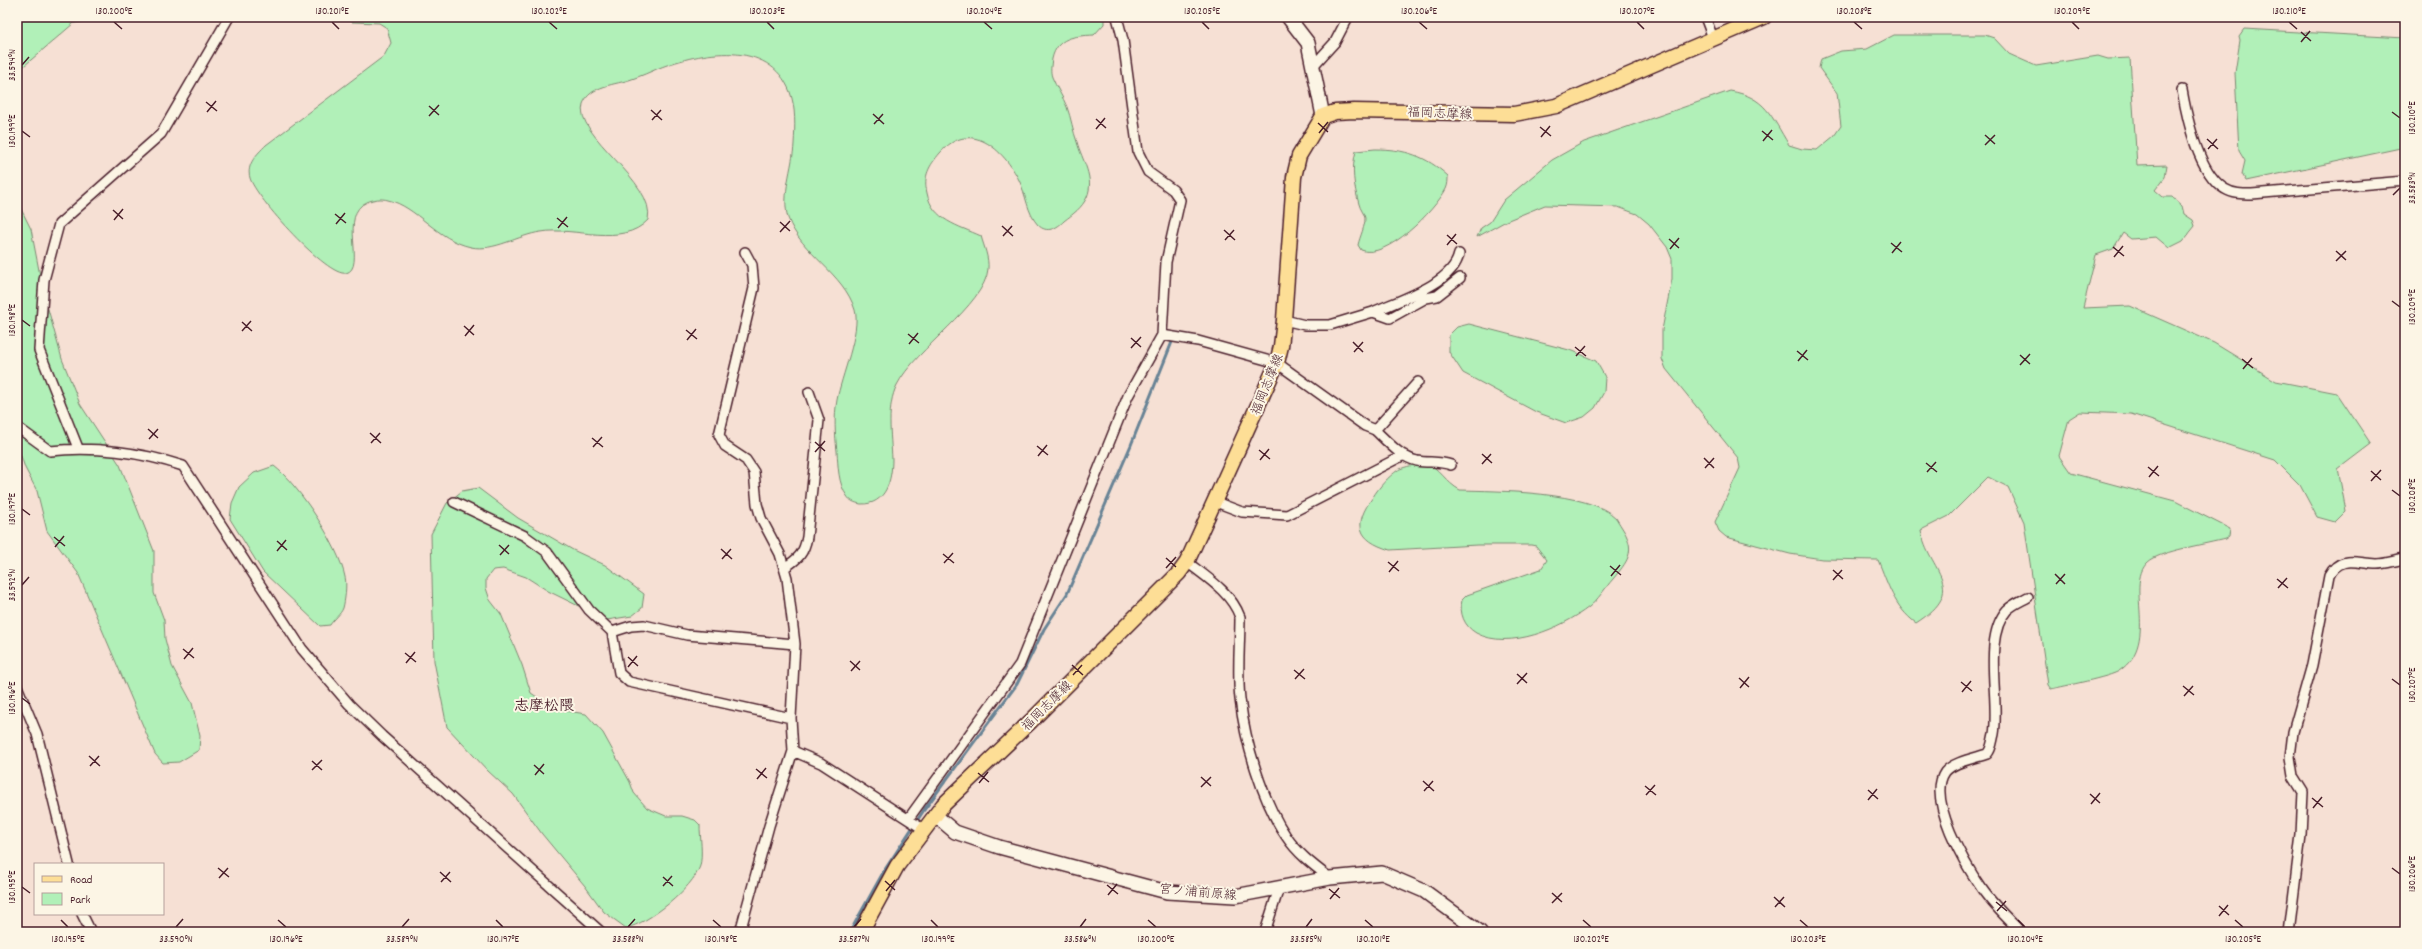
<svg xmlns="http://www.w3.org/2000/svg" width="2422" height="949" font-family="Dekko,'Klee One',sans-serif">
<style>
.green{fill:#b1f0b8;stroke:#7e8872}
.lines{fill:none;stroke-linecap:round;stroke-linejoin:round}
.stream{stroke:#688395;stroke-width:3}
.street-casing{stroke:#4a1f2b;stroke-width:12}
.secondary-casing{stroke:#4a1f2b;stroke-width:16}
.primary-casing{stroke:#4a1f2b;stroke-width:17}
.street{stroke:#fcf5e5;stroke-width:9}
.secondary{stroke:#fcf5e5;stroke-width:13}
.primary{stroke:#fdde96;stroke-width:14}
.ticks{fill:none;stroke:#4a1f2b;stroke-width:1.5}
.labels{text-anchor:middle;stroke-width:4;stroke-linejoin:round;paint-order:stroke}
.street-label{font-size:13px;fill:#4a1f2b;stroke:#fcf5e5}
.quarter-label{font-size:15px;font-weight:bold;fill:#4a1f2b;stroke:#fcf5e5}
.neatline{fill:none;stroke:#4a1f2b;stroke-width:1.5}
.ticks-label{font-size:10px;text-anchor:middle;fill:#4a1f2b}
</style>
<rect width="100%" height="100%" fill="#f6e0d4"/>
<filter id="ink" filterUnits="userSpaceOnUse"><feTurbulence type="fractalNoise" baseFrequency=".025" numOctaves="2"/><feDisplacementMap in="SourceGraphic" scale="8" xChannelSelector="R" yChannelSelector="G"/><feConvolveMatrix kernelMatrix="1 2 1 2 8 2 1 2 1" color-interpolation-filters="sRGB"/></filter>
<g filter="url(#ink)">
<path class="green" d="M 17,17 L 111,17 L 74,23 L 17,72 Z
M 348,17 L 901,17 L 906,20 L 922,17 L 1104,17 L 1104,24 L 1094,35 C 1074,36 1057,37 1052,59 C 1051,66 1050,71 1052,77 C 1056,87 1063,97 1067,107 C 1071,118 1073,131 1077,142 C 1082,160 1095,178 1087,197 C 1082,208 1073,214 1064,221 C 1057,228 1047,234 1038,225 C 1027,213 1026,194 1019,180 C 1004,150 970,118 940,153 C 929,166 923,176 927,193 C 932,220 959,226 981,236 C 984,247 989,257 988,269 C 985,305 915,349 897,385 C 886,406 891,436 892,459 C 892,480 886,505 861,504 C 855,503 850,501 847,496 C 838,484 838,465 837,451 C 835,435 834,416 837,400 C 841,377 861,331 855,310 C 844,273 801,254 788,218 C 781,195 793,167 794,144 C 795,127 796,108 790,92 C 769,38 700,52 659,68 C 650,72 641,76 632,79 C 616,85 590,85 583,104 C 573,135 657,182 648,220 C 622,248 574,226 541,232 C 518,235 494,252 471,247 C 437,240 416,206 388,200 C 381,198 374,199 367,202 C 338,214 367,268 346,273 C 328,278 255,197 250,178 C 246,164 257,154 266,145 L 384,56 L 391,43 L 387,28 L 379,23 L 352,22 Z
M 2244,29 L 2405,38 L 2405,147 L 2246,181 L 2242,174 L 2245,161 L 2239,151 L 2235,73 L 2240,40 L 2239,36 Z
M 1894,35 L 1985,35 L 1994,38 L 2009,54 L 2036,66 L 2098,56 L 2108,59 L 2130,58 L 2137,166 L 2167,165 L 2165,177 L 2155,190 L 2163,197 L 2172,197 L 2182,206 L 2184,214 L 2193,220 L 2195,226 L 2183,241 L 2169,248 L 2156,237 L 2131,239 L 2123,233 L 2113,249 L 2096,255 L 2083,308 L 2130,306 L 2214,343 L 2276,381 L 2337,393 L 2371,444 L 2338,469 L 2346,511 L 2335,522 L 2317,517 L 2300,485 L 2275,460 L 2131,414 L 2080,412 L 2069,419 L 2059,456 L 2071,473 L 2175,501 L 2230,529 L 2229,536 L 2225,539 C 2206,544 2169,550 2154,558 C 2118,576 2164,641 2119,671 C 2110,677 2064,686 2051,689 L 2048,685 L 2024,522 L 2008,487 L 1988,477 L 1949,516 L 1921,530 C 1928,571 1971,588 1916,623 C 1894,607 1888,584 1878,560 L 1822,559 L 1790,554 L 1726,537 L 1719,531 L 1715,522 L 1740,468 L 1738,458 L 1666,369 L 1662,359 L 1662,330 L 1672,279 L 1672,259 L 1667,247 L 1649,224 L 1637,214 L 1618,207 L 1545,205 L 1506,221 L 1477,237 L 1481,228 L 1490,222 L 1504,200 L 1552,160 L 1584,142 L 1730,91 C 1766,97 1771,116 1789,145 L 1802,149 L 1817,150 L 1834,136 L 1841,126 L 1837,93 L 1819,68 L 1821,59 L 1841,51 L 1867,49 Z
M 1375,149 C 1405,149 1426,156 1448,176 C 1448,180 1448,185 1446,189 C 1435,210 1386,261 1361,250 L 1358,245 C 1360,236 1365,227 1365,218 C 1364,213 1360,209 1359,204 C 1354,186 1351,169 1356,151 Z
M 17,206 L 20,207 L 31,229 L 43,291 L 62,359 L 80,404 L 120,465 L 154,551 L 154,593 L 164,620 L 165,639 L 172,666 L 192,703 L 200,736 L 199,750 L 179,762 L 163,763 L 155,754 L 78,573 L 47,531 L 37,491 L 25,468 L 17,444 Z
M 1469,324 L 1573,351 L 1596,361 L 1605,377 L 1604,392 L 1595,408 L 1584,417 L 1566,423 L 1536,412 L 1463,373 L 1449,352 L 1449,335 L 1457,327 Z
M 1425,462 C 1439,467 1446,483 1460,490 C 1496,491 1590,491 1616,518 C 1619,522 1621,527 1624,531 C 1636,552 1627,562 1613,579 C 1605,588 1598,600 1589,607 C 1562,628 1509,651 1476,633 C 1464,626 1459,613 1462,600 L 1467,595 L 1541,569 L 1547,560 L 1536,546 L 1531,545 L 1477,545 L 1390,550 C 1357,540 1353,524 1373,497 C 1379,487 1388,477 1398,470 C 1405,466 1417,465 1425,462 Z
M 274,466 C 299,485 339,546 345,577 C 347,584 345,601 343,608 C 341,614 333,620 330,625 L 320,626 L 263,572 L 230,519 L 232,503 L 239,487 L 254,473 Z
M 478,488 L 518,518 L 573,550 L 605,565 L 644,594 L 642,608 L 632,616 L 607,620 L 548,591 L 526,577 L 503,569 L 493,570 L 486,579 L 486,588 L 490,600 L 501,614 L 522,665 L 531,693 L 555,709 L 586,714 L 603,733 L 630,782 L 634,793 L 647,808 L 666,816 L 682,816 L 695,820 L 700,825 C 700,837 703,854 700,866 C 693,888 648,924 626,928 L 604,912 L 585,886 L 542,834 L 513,794 L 488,771 L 447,727 L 434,661 L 431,534 L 447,503 L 462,491 Z"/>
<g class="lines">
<path class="stream" d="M 850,932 L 884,871 L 924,810 L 1017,684 L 1044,629 L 1067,594 L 1131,445 L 1172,342"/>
<defs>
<path id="street" d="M 1705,17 L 1713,38
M 1314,65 L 1335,42 L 1348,17
M 2182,90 C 2187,118 2198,173 2225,189 C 2233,194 2242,194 2252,194 L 2405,181
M 1373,312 C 1399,300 1453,284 1459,254
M 1284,320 L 1305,325 L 1330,325 L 1373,312 L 1390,318 L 1426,298 L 1437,296 L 1460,278
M 1162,335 L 1198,341 L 1277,363 L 1365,426 L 1375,430 L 1418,382
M 17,427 L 50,451 C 93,446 141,452 183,466 L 302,649 L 349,704 L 382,736 L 601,932
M 1375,430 C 1387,441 1400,457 1417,461 C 1429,463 1439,461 1451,465
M 78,448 L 39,350 L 44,280 L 59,224 L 161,134 L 229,17
M 1213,501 L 1242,512 L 1287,515 L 1404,455
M 454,502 L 525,536 L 547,552 L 589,610 L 612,632 L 619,673 L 629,682 L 791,718
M 1187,562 C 1206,577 1231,592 1240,617 C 1240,644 1237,672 1240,699 C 1245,742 1262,800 1286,836 C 1297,853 1313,865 1330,878
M 784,568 C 798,559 804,554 807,537 L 819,420 L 809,392
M 612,632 L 631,626 L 644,625 L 687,635 L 795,644
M 17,686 L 37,734 L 69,864
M 793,751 L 821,763 L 923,829
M 909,818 L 1020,664 L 1128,396 L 1162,335 L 1166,262 L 1180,200 L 1173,190 L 1148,172 L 1138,152 L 1123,40 L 1117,17
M 82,914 L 91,932
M 740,932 L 769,826 L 793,751 L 791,718 L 795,644 L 787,578 L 780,554 L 761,518 L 757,504 L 754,472 L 746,460 L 725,446 L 719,435 L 754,288 L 752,265 L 745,252
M 1265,932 L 1279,888
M 2021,932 C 2008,919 1993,905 1982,889 C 1966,866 1926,799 1945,772 C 1953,762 1975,758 1987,754 C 1992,749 1992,741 1994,734 C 2000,699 1982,638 2007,610 C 2013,604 2021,601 2028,597
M 2289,932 L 2301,835 L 2303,792 L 2293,776 L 2290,757 L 2293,732 L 2312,665 L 2329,576 C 2340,554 2358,564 2377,564 C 2386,564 2396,560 2405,559"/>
<path id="secondary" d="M 1288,17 L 1308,43 L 1323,116
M 935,815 L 955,832 L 999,847 L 1167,892 L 1235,896 L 1330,878 L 1382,873 L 1424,891 L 1480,932"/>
<path id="primary" d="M 861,932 L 897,866 L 943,805 L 1031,721 L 1179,573 L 1187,562 L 1277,363 L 1281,346 L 1284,320 L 1294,177 L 1299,156 L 1323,116 L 1335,112 L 1354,111 L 1514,114 L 1556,106 L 1764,17"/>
</defs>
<use href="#street" class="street-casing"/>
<use href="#secondary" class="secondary-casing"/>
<use href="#primary" class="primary-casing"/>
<use href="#street" class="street"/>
<use href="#secondary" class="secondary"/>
<use href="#primary" class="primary"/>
</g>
</g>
<path class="ticks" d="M 114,22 L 122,29M 332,22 L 339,29M 549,22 L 557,29M 767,22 L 774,29M 984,22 L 992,29M 1202,22 L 1209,29M 1419,22 L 1427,29M 1637,22 L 1644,29M 1854,22 L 1862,29M 2072,22 L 2079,29M 2289,22 L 2297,29M 2301,32 L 2311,41M 2301,42 L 2310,31M 22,65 L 29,57M 206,102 L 217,111M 429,106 L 439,115M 651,110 L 662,120M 207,112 L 216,101M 2392,112 L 2400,118M 873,114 L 884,124M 429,116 L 439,105M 1096,119 L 1106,128M 652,120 L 661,110M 1318,123 L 1328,132M 874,124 L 883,114M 1540,127 L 1551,136M 1096,129 L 1105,118M 22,131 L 30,137M 1762,131 L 1773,140M 1319,133 L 1328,122M 1985,135 L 1995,144M 1541,137 L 1550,126M 2207,139 L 2218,149M 1763,141 L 1772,130M 1985,145 L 1995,135M 2208,149 L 2217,139M 2393,195 L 2400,188M 113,210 L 123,219M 335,214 L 346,223M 557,218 L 568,227M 114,220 L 123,209M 780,222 L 790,231M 336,224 L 345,213M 1002,226 L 1013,236M 558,228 L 567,217M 1224,230 L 1235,240M 780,232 L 790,221M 1447,235 L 1457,244M 1003,236 L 1012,226M 1669,239 L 1679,248M 1225,240 L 1234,230M 1891,243 L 1902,252M 1447,245 L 1456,234M 2113,247 L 2124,256M 1670,249 L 1679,238M 2336,251 L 2346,260M 1892,253 L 1901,242M 2114,257 L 2123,246M 2336,261 L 2346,251M 2392,301 L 2400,307M 22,320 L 30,326M 242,322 L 252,331M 464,326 L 474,335M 686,330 L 697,339M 242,331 L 251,321M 908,334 L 919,343M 465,336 L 474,325M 1131,338 L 1141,347M 687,340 L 696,329M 1353,342 L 1363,352M 909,344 L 918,333M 1575,347 L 1586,356M 1131,348 L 1141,337M 1797,351 L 1808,360M 1354,352 L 1363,342M 2020,355 L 2030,364M 1576,356 L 1585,346M 2242,359 L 2253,368M 1798,361 L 1807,350M 2020,365 L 2030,354M 2243,369 L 2252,358M 148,429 L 158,438M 370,433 L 381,443M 592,438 L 603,447M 149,439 L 158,429M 815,442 L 825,451M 371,443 L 380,433M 1037,446 L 1048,455M 593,447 L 602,437M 1259,450 L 1270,459M 815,452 L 825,441M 1482,454 L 1492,463M 1038,456 L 1047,445M 1704,458 L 1714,468M 1260,460 L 1269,449M 1926,463 L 1937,472M 1482,464 L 1491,454M 2148,467 L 2159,476M 1705,468 L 1714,458M 2371,471 L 2381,480M 1927,472 L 1936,462M 2149,477 L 2158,466M 2371,481 L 2381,470M 2392,490 L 2400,496M 22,509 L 30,515M 54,537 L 65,546M 277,541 L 287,550M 499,545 L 509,554M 55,547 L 64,536M 721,549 L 732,559M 277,551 L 286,540M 943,554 L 954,563M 500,555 L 509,545M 1166,558 L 1176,567M 722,559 L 731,549M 1388,562 L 1399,571M 944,563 L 953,553M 1610,566 L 1621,575M 1166,568 L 1176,557M 1833,570 L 1843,579M 1389,572 L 1398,561M 2055,574 L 2065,584M 1611,576 L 1620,565M 2277,579 L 2288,588M 1833,580 L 1842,570M 2056,584 L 2065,574M 22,585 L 29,577M 2278,588 L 2287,578M 183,649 L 194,658M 405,653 L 416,662M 628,657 L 638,666M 184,659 L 193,648M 850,661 L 860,670M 406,663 L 415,652M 1072,665 L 1083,675M 628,667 L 637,656M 1294,670 L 1305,679M 851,671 L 860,661M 1517,674 L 1527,683M 1073,675 L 1082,665M 1739,678 L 1749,687M 1295,679 L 1304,669M 2392,679 L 2400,685M 1961,682 L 1972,691M 1517,684 L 1527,673M 2183,686 L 2194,695M 1740,688 L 1749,677M 1962,692 L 1971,681M 2184,696 L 2193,686M 22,698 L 30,704M 89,756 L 100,766M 312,761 L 322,770M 534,765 L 544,774M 90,766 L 99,756M 756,769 L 767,778M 312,770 L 322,760M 978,773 L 989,782M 535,775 L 544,764M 1201,777 L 1211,786M 757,779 L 766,768M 1423,781 L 1434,791M 979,783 L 988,772M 1645,786 L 1656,795M 1201,787 L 1211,777M 1868,790 L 1878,799M 1424,791 L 1433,781M 2090,794 L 2100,803M 1646,795 L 1655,785M 2312,798 L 2323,807M 1868,800 L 1877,789M 2091,804 L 2100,793M 2313,808 L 2322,797M 218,868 L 229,877M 2392,868 L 2400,874M 440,872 L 451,882M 663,877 L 673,886M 219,878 L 228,868M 885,881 L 895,890M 441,882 L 450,872M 1107,885 L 1118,894M 663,886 L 672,876M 22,887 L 30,893M 1329,889 L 1340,898M 886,891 L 895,880M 1552,893 L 1562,902M 1108,895 L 1117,884M 1774,897 L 1785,907M 1330,899 L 1339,888M 1996,902 L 2007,911M 1552,903 L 1562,893M 2219,906 L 2229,915M 1775,907 L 1784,897M 1997,911 L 2006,901M 2219,916 L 2228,905M 61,920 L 68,927M 278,920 L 286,927M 496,920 L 503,927M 713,920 L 721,927M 931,920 L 938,927M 1148,920 L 1156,927M 1365,920 L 1373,927M 1583,920 L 1591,927M 1800,920 L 1808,927M 2018,920 L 2025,927M 2235,920 L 2243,927M 176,927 L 183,919M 402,927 L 409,919M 628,927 L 635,919M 854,927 L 861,919M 1080,927 L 1086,919M 1306,927 L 1312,919"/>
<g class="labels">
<g class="street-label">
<text transform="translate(1440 112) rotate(2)" y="5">福岡志摩線</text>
<text transform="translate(1266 384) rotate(-68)" y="5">福岡志摩線</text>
<text transform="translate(1046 705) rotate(-45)" y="5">福岡志摩線</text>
<text transform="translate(1198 891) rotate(5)" y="5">宮ノ浦前原線</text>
</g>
<g class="quarter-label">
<text x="544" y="710">志摩松隈</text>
</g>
</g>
<rect width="2422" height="949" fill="none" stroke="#fcf5e5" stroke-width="44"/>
<rect x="34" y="863" width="130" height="52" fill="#fcf5e5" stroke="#b59f9b"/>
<rect x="42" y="876" width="20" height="6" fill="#fdde96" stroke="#b59f9b"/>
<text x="70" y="883" font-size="12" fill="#4a1f2b">Road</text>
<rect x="42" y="893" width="20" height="12" fill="#b1f0b8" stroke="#b59f9b"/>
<text x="70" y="903" font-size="12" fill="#4a1f2b">Park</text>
<rect x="22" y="22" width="2378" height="905" class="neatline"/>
<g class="ticks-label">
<text x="114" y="14">130.200°E</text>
<text x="332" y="14">130.201°E</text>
<text x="549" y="14">130.202°E</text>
<text x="767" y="14">130.203°E</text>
<text x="984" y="14">130.204°E</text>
<text x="1202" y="14">130.205°E</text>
<text x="1419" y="14">130.206°E</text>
<text x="1637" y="14">130.207°E</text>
<text x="1854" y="14">130.208°E</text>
<text x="2072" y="14">130.209°E</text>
<text x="2289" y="14">130.210°E</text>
<text transform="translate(11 65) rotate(-90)" y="4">33.594°N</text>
<text transform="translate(2411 118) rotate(-90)" y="4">130.210°E</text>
<text transform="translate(11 131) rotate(-90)" y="4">130.199°E</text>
<text transform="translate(2411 188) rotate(-90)" y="4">33.583°N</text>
<text transform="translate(2411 307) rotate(-90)" y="4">130.209°E</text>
<text transform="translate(11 320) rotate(-90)" y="4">130.198°E</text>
<text transform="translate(2411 496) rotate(-90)" y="4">130.208°E</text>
<text transform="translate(11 509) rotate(-90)" y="4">130.197°E</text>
<text transform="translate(11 585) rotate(-90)" y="4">33.592°N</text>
<text transform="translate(2411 685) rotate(-90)" y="4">130.207°E</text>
<text transform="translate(11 698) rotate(-90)" y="4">130.196°E</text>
<text transform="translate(2411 874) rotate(-90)" y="4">130.206°E</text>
<text transform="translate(11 887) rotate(-90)" y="4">130.195°E</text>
<text x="68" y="942">130.195°E</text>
<text x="176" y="942">33.590°N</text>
<text x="286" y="942">130.196°E</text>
<text x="402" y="942">33.589°N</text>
<text x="503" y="942">130.197°E</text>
<text x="628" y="942">33.588°N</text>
<text x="721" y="942">130.198°E</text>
<text x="854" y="942">33.587°N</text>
<text x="938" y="942">130.199°E</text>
<text x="1080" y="942">33.586°N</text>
<text x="1156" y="942">130.200°E</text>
<text x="1306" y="942">33.585°N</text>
<text x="1373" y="942">130.201°E</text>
<text x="1591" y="942">130.202°E</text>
<text x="1808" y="942">130.203°E</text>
<text x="2025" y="942">130.204°E</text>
<text x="2243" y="942">130.205°E</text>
</g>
</svg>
